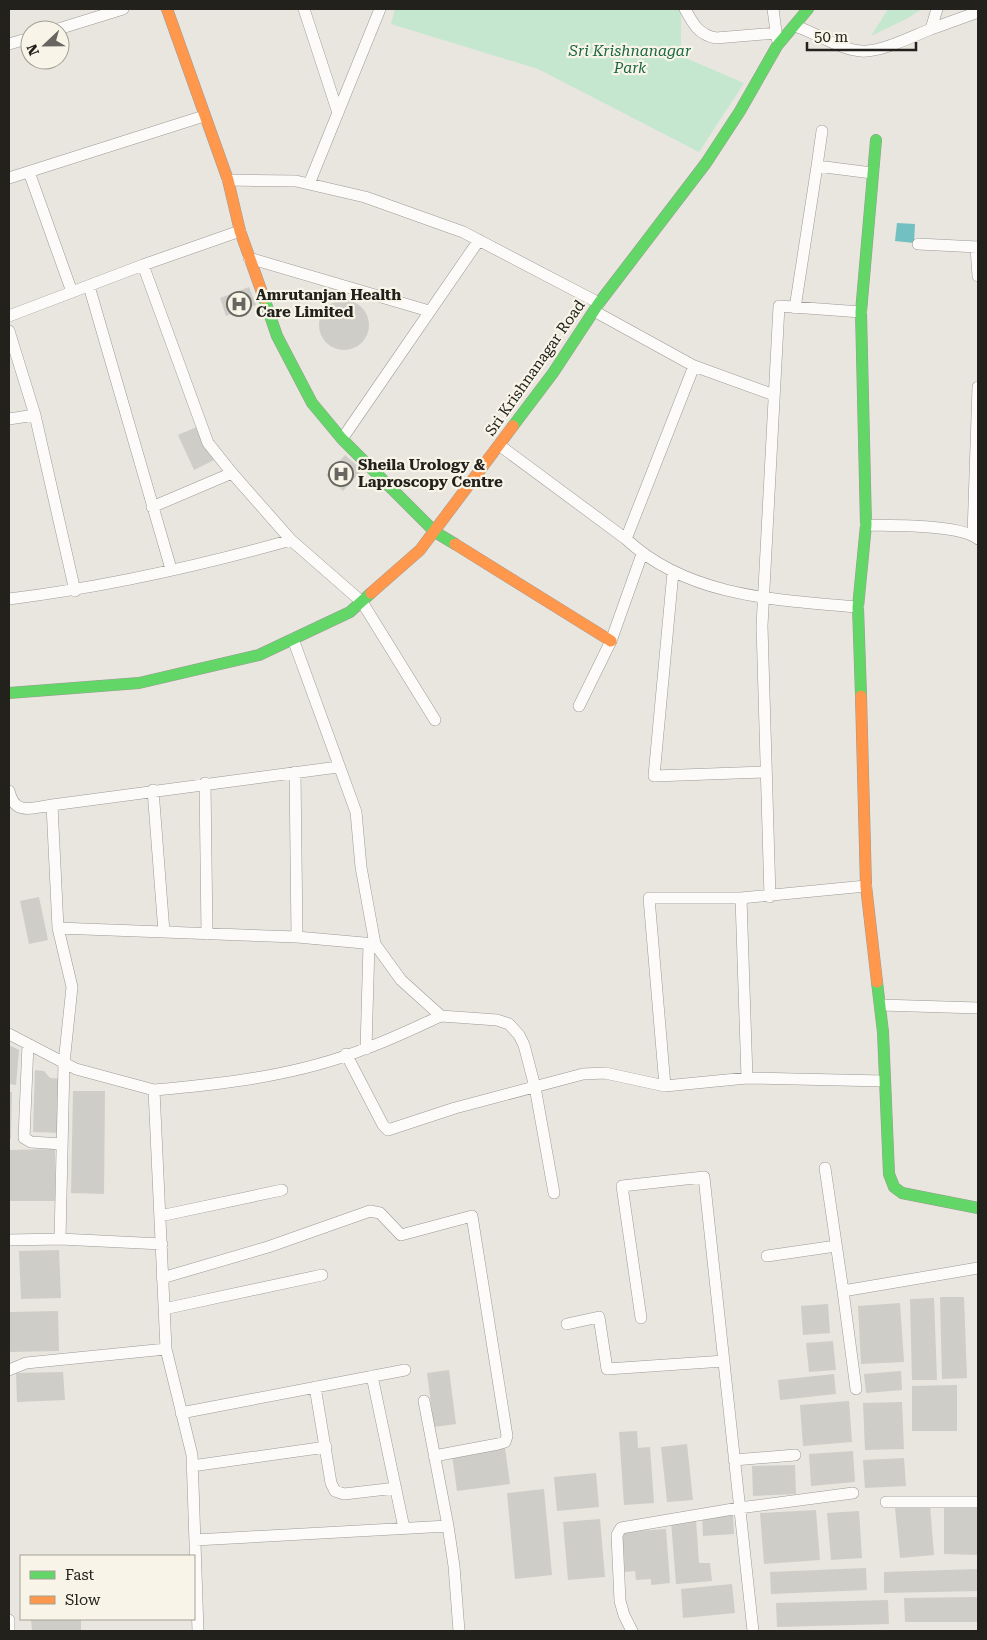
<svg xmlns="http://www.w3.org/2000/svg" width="987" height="1640" font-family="'Roboto Serif',serif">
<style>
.green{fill:#c5e7d0}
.water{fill:#72c0c1}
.building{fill:#cfcdc7}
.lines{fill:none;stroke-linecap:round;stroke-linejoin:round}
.street-casing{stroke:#9c9a95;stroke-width:12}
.fast-casing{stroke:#9c9a95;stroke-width:12}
.slow-casing{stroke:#9c9a95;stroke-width:12}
.street{stroke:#fcfbfa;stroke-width:11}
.fast{stroke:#63d668;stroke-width:11}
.slow{stroke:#ff974d;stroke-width:11}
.labels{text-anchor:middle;stroke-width:4.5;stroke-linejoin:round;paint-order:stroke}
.park-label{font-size:15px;font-style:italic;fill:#196745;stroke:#f8f5e8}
.poi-label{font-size:15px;font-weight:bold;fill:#22211c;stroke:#f8f5e8;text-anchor:start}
.street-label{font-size:15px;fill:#22211c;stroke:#f8f5e8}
</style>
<rect width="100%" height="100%" fill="#e8e6de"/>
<path class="green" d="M 395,9 L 681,9 L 681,56 L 744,83 L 699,152 L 538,69 L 391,24 Z
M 888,9 L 922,9 L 908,18 L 871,36 Z"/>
<path class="water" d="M 897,223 L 915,224 L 914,243 L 895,241 Z"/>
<path class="building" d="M 249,287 L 256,305 L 226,316 L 220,298 Z
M319 325a25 25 0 1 1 50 0a25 25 0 1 1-50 0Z
M 199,426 L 214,460 L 194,470 L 178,435 Z
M 345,455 L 362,470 L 343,491 L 326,475 Z
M 39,897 L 48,940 L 29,944 L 20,901 Z
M 9,1045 L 19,1050 L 16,1085 L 9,1084 Z
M 35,1070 L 44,1071 L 50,1078 L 63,1079 L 61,1133 L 33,1132 Z
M 73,1091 L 105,1091 L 104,1194 L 71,1193 Z
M 9,1092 L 12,1092 L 11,1139 L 9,1139 Z
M 55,1149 L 55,1201 L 9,1201 L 9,1150 Z
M 59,1250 L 61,1298 L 21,1299 L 19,1251 Z
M 940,1297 L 964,1297 L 967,1378 L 942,1379 Z
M 934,1298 L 937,1380 L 912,1380 L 910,1299 Z
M 900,1303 L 904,1362 L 861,1364 L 858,1306 Z
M 828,1304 L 830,1333 L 803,1335 L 801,1306 Z
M 58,1311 L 59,1351 L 9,1352 L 9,1312 Z
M 833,1341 L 836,1370 L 809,1372 L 806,1343 Z
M 449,1370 L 456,1424 L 434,1427 L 427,1373 Z
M 901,1371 L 902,1390 L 866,1393 L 864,1374 Z
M 63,1372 L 65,1400 L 17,1402 L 16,1373 Z
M 834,1374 L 836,1394 L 780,1400 L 778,1380 Z
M 957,1385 L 957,1431 L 912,1431 L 912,1386 Z
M 849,1401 L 852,1442 L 803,1446 L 800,1405 Z
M 902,1402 L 904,1449 L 865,1450 L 863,1403 Z
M 637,1431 L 638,1448 L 650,1447 L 654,1503 L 624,1505 L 619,1432 Z
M 687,1444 L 693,1500 L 667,1502 L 661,1447 Z
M 505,1448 L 510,1484 L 457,1491 L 452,1455 Z
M 853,1451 L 855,1482 L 811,1486 L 809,1454 Z
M 904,1458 L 906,1486 L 865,1488 L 863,1460 Z
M 795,1465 L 796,1494 L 753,1496 L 752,1466 Z
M 596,1473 L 599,1507 L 557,1511 L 554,1477 Z
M 544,1489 L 552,1575 L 515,1579 L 507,1493 Z
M 930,1505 L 934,1555 L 900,1558 L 895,1508 Z
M 944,1506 L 978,1507 L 978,1555 L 944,1554 Z
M 816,1510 L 820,1560 L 764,1564 L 760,1513 Z
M 859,1511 L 862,1558 L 831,1560 L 827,1513 Z
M 733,1515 L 734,1534 L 703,1536 L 702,1516 Z
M 600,1519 L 605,1577 L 568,1580 L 563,1522 Z
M 696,1520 L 699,1563 L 710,1563 L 712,1581 L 676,1584 L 671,1521 Z
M 666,1529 L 670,1583 L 651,1585 L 651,1579 L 636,1580 L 635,1571 L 625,1572 L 622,1532 Z
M 866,1568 L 867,1590 L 771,1594 L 770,1572 Z
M 978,1569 L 978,1591 L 884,1593 L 884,1572 Z
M 732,1584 L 735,1613 L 683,1618 L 681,1589 Z
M 978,1597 L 978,1622 L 905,1622 L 904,1598 Z
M 888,1600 L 889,1624 L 777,1627 L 776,1603 Z
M 31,1619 L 81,1619 L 81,1631 L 32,1631 Z"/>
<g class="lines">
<defs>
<path id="street" d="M 304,9 L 338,113
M 685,9 C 693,24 699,35 716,38 L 776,33
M 773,9 L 777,39
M 795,26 C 817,33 838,49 861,51 C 880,53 913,36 931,29 L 937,9
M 931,29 L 978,12
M 55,30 L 123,9
M 9,44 L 30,38
M 817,166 L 822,131
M 29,172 L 72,292
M 9,178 L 204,116
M 228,180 L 296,181 L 365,197 L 463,232 L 599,303
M 309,184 L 380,9
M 918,244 L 978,247
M 976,247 L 978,276
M 249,258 L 429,311
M 143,265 L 208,443 L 232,473 L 291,540 L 362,602 L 435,720
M 89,286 L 171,569
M 795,308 L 817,166 L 872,173
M 594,311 L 694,366 L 774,395
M 9,316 L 143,265 L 240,231
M 9,331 L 35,415 L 75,591
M 9,419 L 35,415
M 342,439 L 479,240
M 499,445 L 626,539 C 688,597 777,600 858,607
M 152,507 L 232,473
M 866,525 C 891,526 961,524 978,539
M 973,535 L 978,387
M 626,539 L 694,366
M 673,572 L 654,776 L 765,772
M 9,599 C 104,587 199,566 291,540
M 293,639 L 356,812 L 361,867 L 375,944 L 401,980 L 441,1016 L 497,1020 L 509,1024 L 519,1035 L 524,1045 L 535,1087 L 554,1193
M 579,706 L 611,641 L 642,554
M 295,772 L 297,937
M 205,783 L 207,934
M 153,790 L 164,932
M 9,791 C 15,816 31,808 52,805 L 58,928 L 72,987 L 64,1063 L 60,1239
M 52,805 L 338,767
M 770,897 L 762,626 L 779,306 L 861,312
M 741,898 L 747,1078
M 58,928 L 297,937 L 375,944
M 881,1005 L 978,1008
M 9,1034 L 76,1069 L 154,1090 L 166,1349 L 192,1455 L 198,1631
M 28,1044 L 24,1138 L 31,1142 L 62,1144
M 366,1049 L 369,944
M 346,1054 L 383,1125 L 388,1130 L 455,1108 L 583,1074 L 605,1073 L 665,1086 L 747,1078 L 884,1081
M 665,1086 L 649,898 L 741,898 L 866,886
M 154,1090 C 225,1084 300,1075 367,1048 C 392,1039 416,1027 441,1016
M 825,1168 L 843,1291
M 160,1216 L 282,1190
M 9,1240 L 60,1239 L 162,1244
M 767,1256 L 836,1246
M 162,1278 L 268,1247 L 370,1211 L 380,1213 L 401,1235 L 472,1216 L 507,1436 L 505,1442 L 498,1444 L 434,1456
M 164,1309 L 322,1275
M 641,1318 L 622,1186 L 704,1177 L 753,1631
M 567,1324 L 599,1317 L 607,1369 L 724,1361
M 9,1370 L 26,1363 L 166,1349
M 372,1376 L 404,1528
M 315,1387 L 331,1483 L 335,1491 L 344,1494 L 396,1488
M 856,1389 L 843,1291 L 978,1268
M 424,1401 L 448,1526 L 454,1566 L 459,1631
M 181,1413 L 405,1370
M 734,1460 L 795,1455
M 192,1466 L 326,1447
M 886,1502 L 978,1502
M 195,1540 L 448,1526
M 9,1620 L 9,1631
M 632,1631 L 624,1615 L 620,1601 L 617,1535 L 621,1528 L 739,1508 L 853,1493"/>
<path id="fast" d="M 264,298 L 277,336 L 312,403 L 342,439 L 435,532 L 455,544
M 513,426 L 553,373 L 599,303 L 706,163 L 740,111 L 777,46 L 808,9
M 9,693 L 139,683 L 259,655 L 350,612 L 371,593
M 861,696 L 858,607 L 866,525 L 861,312 L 876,140
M 877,982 L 883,1032 L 889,1174 L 894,1187 L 902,1193 L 978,1208"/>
<path id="slow" d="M 167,9 L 228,180 L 240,231 L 264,298
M 455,544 L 611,641
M 371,593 L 420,550 L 513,426
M 861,696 L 866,886 L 877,982"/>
</defs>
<use href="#street" class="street-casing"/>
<use href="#fast" class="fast-casing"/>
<use href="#slow" class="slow-casing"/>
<use href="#street" class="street"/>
<use href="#fast" class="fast"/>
<use href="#slow" class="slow"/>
</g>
<defs>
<symbol id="hospital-ring" viewBox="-11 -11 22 22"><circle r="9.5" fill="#f8f5e8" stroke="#676660" stroke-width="1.5"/><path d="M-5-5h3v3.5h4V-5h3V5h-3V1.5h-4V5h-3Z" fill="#676660"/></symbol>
</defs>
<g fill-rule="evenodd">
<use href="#hospital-ring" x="225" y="290" width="28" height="28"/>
<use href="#hospital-ring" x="327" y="460" width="28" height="28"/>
</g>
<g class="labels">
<g class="park-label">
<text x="630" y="56">Sri Krishnanagar<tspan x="630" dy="17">Park</tspan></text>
</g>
<g class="poi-label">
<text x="256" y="300">Amrutanjan Health<tspan x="256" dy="17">Care Limited</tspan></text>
<text x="358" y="470">Sheila Urology &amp;<tspan x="358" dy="17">Laproscopy Centre</tspan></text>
</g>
<g class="street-label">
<text transform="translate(535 368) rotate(-55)" y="5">Sri Krishnanagar Road</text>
</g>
</g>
<rect width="987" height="1640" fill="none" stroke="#22211c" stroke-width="20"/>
<rect x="20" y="1555" width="175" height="65" fill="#f8f5e8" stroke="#a2a096"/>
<rect x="30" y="1571" width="25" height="8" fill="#63d668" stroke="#a2a096"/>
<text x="65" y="1580" font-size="15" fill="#22211c">Fast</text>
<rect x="30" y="1596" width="25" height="8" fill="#ff974d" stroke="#a2a096"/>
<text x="65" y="1605" font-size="15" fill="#22211c">Slow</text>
<g transform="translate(45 45) rotate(248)"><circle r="24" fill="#f8f5e8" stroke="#a2a096"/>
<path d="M0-4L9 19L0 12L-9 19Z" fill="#676660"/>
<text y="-8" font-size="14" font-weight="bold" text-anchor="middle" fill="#22211c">N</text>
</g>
<path d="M807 42v8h109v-8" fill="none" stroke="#22211c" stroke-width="2.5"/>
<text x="814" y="42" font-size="15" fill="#22211c" stroke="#f8f5e8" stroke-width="4" paint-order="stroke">50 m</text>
</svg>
